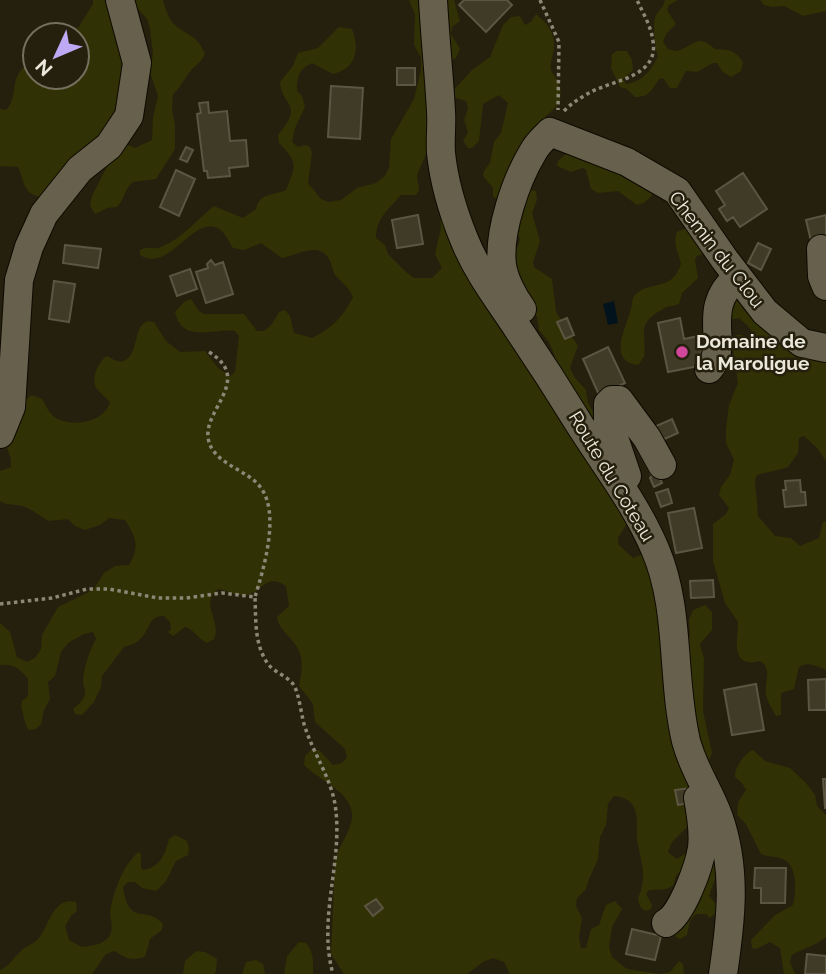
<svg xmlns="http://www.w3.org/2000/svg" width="826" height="974" font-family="Raleway,sans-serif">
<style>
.green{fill:#303104}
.water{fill:#02131d}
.building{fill:#403b27;stroke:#5b5541;stroke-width:2}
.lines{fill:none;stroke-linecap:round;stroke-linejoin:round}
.minor-casing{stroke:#0e0900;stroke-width:30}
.path{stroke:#8b8878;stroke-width:3.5;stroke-dasharray:3.5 3.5;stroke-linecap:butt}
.minor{stroke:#66604c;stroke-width:28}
.hotel-dot{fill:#d1479c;stroke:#25200d;stroke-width:2.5}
.labels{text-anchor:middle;stroke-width:5;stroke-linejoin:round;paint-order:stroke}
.street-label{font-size:19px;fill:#eae7db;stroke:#25200d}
.poi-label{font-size:19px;font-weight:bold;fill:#eae7db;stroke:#25200d;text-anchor:start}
</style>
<rect width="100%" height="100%" fill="#25200d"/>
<path class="green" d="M 93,0 L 111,0 C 117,33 128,69 119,103 C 112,130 65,175 45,198 C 22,194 26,185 18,167 L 0,166 L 0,109 L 6,110 C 21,94 5,74 35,60 L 35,77 L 77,77 L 77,35 L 65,35 L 78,28 L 93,4 Z
M 134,0 L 163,0 C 166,10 168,19 176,26 C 191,38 197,35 205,54 C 201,63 194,66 189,73 C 183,81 180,88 173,94 L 172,110 L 175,125 L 175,149 L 156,179 L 133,182 C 123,191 125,199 117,207 L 107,208 L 95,214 L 90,206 L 92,196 L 115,151 C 121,144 127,144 135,148 L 152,140 L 153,118 L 158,96 L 150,72 L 153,53 L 150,29 L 147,19 L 136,7 Z
M 409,0 L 454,0 L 460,21 L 452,27 L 451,34 L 460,49 L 456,58 L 448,62 L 427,152 L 417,175 L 419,190 L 416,195 L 401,195 C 389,209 376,218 376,238 L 385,245 L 388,254 L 406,272 L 414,278 L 432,278 L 442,268 L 435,254 L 441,228 L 440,210 L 509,341 L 552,368 L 555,359 L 554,354 L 549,342 L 539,330 L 537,317 L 521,294 L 509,257 L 518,246 L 520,239 L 514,227 L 530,190 L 536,191 L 537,200 L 532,213 L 540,241 L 533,262 L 534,267 L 552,279 L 556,312 L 578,346 L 570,368 L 575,378 L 586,390 L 588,403 L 596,417 L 596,471 L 601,484 L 629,520 L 618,538 L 618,544 L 633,558 L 643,554 L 684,644 L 690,635 L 689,620 L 693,610 L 705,605 L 712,612 L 712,630 L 700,644 L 704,659 L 703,711 L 712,753 L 709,760 L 715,771 L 713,775 L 693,788 L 691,823 L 672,842 L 668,852 L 677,859 L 686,853 L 699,857 L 710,834 L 718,870 L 709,896 L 718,906 L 718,911 L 710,918 L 706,914 L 696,914 L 690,921 L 687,935 L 680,939 L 675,936 L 673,928 L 683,868 L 676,876 L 673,886 L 666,889 L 649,890 L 646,894 L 652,905 L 651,909 L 645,911 L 640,907 L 638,898 C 647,879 642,864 638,845 C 634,825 645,799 614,796 L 608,804 L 606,825 L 600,837 L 598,859 L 589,879 L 586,889 L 577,898 L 576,906 L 582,918 L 579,938 L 581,948 L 586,948 L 591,929 L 599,925 L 606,905 L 615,901 L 622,909 L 612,927 L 609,947 L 612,957 L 627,969 L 660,974 L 670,972 L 679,961 L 683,964 L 684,974 L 510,974 L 504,962 L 493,958 L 483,962 L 467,974 L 344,974 L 331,954 L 335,861 C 338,848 346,838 350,826 C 362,795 320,782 304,765 L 305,756 L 312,749 L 320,751 L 333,765 L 342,763 L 347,757 L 345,749 L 315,722 L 313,704 L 299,686 C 301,674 304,662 299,651 C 294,638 279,631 277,617 L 289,606 L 286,586 C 265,572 263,593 246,595 C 235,597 228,590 218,589 C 199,605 222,620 214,639 L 207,643 C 198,639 194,629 185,627 L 173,636 L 168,632 L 171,629 L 170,622 L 164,616 C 148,615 150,631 140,639 C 136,644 130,645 124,647 L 102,676 L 101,687 L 94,702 L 82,715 L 75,714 L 73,709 C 77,705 82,702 84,697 C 87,690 83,688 83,681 C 84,666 89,652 96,639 L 93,632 L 84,634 L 68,643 L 61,652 L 55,676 L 48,682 L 50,699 L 44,710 L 41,724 L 36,729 L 29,730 C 24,725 24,714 21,707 L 22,701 L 28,696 L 28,679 C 19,668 14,664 0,665 L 0,623 L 10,632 L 17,657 L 27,662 L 35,658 L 41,649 L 42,635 L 58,607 L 93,590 L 104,573 L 115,566 L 129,565 C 140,547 136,537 125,520 L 109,518 L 100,525 L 85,530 L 75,526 L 68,519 L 48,521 C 39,515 32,509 22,506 C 13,504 8,506 0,501 L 0,471 L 11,467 L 11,459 L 7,448 C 16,432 15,404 32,395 L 42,399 C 46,406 49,413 56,418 C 72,428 105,422 110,402 C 106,398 100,393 97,389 C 90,379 98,363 106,356 C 110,357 113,360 117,361 C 134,365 135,339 139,330 C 141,325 143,324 147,321 L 154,322 L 166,341 L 180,352 L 205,351 L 218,368 L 230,376 L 235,372 L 239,336 L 235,331 C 213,328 182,344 175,312 L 184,302 L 191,299 L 199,311 L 204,314 L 244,314 L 257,331 L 264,331 L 272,324 L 279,312 L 285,310 L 290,316 L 294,333 L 312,338 C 332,328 343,317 353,297 C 348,286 342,283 335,275 C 332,270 332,263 329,259 C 319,241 298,255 282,258 L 261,243 L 244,250 L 233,248 C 228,241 224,229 215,227 C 191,220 168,273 140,255 L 140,250 C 147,246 154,250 161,247 C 183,238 197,219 214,206 L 243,218 L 256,209 C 260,192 273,196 286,190 C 296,165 298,162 279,143 L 278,135 C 305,102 282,108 280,82 L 293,66 L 298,53 L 318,48 L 339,27 L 352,29 C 360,50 356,69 333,74 L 312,63 C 299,69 297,77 297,91 L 302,96 L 305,107 L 295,128 L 292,142 L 298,147 L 306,145 L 310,147 L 312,153 L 308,183 L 321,199 L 329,202 L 341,200 L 357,188 L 376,183 L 385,176 L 389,167 L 391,139 L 414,99 L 421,70 L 421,58 L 414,45 L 415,15 Z
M 665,0 L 678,0 L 669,5 L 667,10 L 676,24 L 666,34 L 663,42 L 668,49 L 677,51 C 696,45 696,33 715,49 C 729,50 734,49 743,62 L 741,71 L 731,77 L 722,71 L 717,63 L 713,63 L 697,72 L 686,71 L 677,88 L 670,88 L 663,78 L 659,79 C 651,91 649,97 635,97 L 627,89 L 620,87 L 611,68 L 612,54 L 617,51 L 627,51 L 632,60 L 633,70 L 623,79 L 626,84 C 642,82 652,70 658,56 C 655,49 652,22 656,15 C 660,9 663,8 665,0 Z
M 760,0 L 826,0 L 826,11 L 803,16 L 784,6 L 772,7 L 764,5 Z
M 536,14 C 549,25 557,35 553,53 C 552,58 550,65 551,70 C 552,73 555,76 557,80 C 566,100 558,105 544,118 L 541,131 L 501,201 L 493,197 L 493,188 L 483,176 L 484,171 L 490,163 L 494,142 L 501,133 L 508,103 L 499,95 L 483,104 L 479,141 L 472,148 L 468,148 L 463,141 L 468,132 L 464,120 L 468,108 L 466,101 L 453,97 L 452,92 L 472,70 L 490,57 L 503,25 L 511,17 L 520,16 L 525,25 L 531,22 Z
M 567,153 L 621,166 L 654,193 L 644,203 L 637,205 L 618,191 L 598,193 L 591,189 L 586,170 L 583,168 L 571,172 L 557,166 L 558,161 Z
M 686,228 L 702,245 L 703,254 L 697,256 L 695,260 L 698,278 L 682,293 L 679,304 C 673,307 668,305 663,309 C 635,325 647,331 644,357 L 638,365 C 606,361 627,326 631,309 C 633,303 631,298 636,294 C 651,280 672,292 681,264 C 679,253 672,244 677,232 Z
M 732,291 L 744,310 L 808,359 L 812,357 L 826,334 L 826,461 L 817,448 L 804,436 L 799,438 L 798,453 L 788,467 C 779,470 767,472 757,475 L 755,480 L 758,516 L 775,536 L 791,538 L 800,546 L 819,538 L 823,522 L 826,521 L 826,670 C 817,666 808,661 799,667 L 794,689 L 781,693 L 781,715 L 776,716 C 773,710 767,702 766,694 C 764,682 773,669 760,661 C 729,669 738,638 738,622 L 725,603 L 713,561 L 713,524 L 726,514 L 729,508 L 719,495 L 721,487 L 730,475 L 734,460 L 726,443 L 726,429 L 729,405 L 738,383 L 732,343 L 736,335 L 742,335 L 751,345 L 755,343 C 754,330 748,326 739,318 L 730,320 Z
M 753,750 L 765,761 L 790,768 L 806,783 L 815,795 L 817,806 L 826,815 L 826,937 C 815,946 804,948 792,955 L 790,962 L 795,974 L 784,974 L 780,948 L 770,942 L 756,949 L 752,948 L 751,940 L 775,915 L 793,905 C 796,891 798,866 783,859 C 776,856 768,857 761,854 L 746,824 L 737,815 L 738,802 L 746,790 L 742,783 L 735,777 C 734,768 745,753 753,750 Z
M 175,835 L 187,841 L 189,849 L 188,855 L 176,861 L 166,881 L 156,891 L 142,888 L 135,882 L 128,882 L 123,887 C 129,928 146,904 163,924 L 162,930 L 150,939 L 145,957 C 131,961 126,959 115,951 L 106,954 L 92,974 L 0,974 L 0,970 C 10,966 13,958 21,951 C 26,946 34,944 39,938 C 49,926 53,896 76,902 L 77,911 L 71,916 L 65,926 L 69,940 L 82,947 C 91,946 101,945 108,938 C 116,929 108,917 111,906 C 115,887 124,865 138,852 L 141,854 L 141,867 L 143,870 C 160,867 165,855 169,839 Z
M 299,942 L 306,943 C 314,951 313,963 313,974 L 284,974 L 287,956 Z
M 196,951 L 205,952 L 217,959 L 216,971 L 214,974 L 183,974 L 185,961 Z
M 256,960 L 263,964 L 265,974 L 242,974 L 246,962 Z"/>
<path class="water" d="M 614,301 L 618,323 L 608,325 L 603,304 Z"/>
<path class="building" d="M 464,0 L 507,0 L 512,5 L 486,32 L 459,5 Z
M 397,68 L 415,68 L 415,85 L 397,85 Z
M 331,86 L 363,88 L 360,139 L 328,137 Z
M 208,102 L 209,113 L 227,111 L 230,141 L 246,140 L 248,166 L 229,168 L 230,176 L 208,178 L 207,171 L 204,171 L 197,114 L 201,113 L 199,103 Z
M 186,147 L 193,150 L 187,162 L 180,159 Z
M 176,170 L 195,179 L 179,216 L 160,207 Z
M 743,173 L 767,209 L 740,227 L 733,217 L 727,221 L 719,209 L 725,205 L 716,191 Z
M 418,215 L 423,244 L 397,248 L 392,220 Z
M 826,215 L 826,240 L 811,241 L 806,220 Z
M 758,243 L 771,249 L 761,270 L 748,263 Z
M 65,245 L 101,249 L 98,268 L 63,263 Z
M 211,260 L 215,265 L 223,262 L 233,294 L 206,303 L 196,272 L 208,268 L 207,264 Z
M 190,269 L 197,289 L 177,296 L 170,276 Z
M 54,281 L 75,284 L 69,322 L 49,319 Z
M 567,318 L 574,335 L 565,339 L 557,322 Z
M 680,318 L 684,339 L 698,336 L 704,365 L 668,372 L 658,323 Z
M 608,347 L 625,383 L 599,395 L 583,359 Z
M 672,419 L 678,433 L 660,441 L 654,427 Z
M 639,452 L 658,473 L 662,483 L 654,487 L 650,478 L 652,476 Z
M 800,480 L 801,492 L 805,492 L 806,505 L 785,507 L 783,490 L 786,490 L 785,481 Z
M 668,489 L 672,503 L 661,507 L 656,493 Z
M 694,508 L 702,548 L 676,553 L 668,513 Z
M 713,580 L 714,597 L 691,598 L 690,581 Z
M 826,679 L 826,710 L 809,710 L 808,680 Z
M 756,684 L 764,730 L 732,735 L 724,690 Z
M 823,779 L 826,779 L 826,808 L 825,808 Z
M 690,788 L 692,802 L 678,805 L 675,790 Z
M 755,868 L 786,868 L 785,903 L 761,903 L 761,888 L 754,888 Z
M 376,899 L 383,908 L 373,916 L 365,906 Z
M 632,929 L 661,936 L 655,960 L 626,954 Z
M 807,954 L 826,956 L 826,974 L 805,974 Z"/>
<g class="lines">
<defs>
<path id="minor" d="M 433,0 C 435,37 439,74 441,111 C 442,125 440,139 441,153 C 444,182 453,212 464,239 C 477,272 499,300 518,329 C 539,360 559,391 578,422 C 605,465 635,502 655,549 C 681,609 671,677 686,741 C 694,771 709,790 719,818 C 737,870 731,921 723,974
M 821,249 L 822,276 L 826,286
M 522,309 C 514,298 504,280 502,265 C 498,232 516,180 533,152 C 537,144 544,138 550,132 L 627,162 L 677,191 L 725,260 L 765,312 L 802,343 L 826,348
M 709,369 C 731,344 699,310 737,277
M 0,434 L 11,407 L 19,280 L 29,247 L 44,214 L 80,169 L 109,146 L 129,116 L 137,63 L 120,0
M 627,476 L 608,420 L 608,404 L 612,400 L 619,400 L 647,438 L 662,465
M 666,923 C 682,914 699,867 702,848 C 704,832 701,814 698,798 L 705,793"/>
</defs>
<use href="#minor" class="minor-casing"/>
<path class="path" d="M 540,0 L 559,42 L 558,110
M 564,111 C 572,103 581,97 591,92 C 613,80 659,77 653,41 C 651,26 643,13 637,0
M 209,352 C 253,379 205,408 208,437 C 211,464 248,469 261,488 C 280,514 264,568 255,597
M 0,604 L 52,598 L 87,589 L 109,589 L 158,598 L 186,598 L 222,593 L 255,597 C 256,620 254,644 268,664 C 274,672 287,676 293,684 C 300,694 301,718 306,730 C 315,756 330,777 335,804 C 344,861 317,917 333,974"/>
<use href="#minor" class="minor"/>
</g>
<circle class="hotel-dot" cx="682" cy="352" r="7"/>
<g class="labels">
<g class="street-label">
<text transform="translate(717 249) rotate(52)" y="7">Chemin du Clou</text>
<text transform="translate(612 476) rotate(59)" y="7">Route du Coteau</text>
</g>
<g class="poi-label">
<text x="696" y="348">Domaine de<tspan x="696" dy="22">la Maroligue</tspan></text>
</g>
</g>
<g transform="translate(56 56) rotate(226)"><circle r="33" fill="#25200d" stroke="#74705f" stroke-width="2"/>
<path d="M0-5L12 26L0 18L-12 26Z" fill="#bea9f5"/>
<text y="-10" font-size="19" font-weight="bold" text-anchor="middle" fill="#eae7db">N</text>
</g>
</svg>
